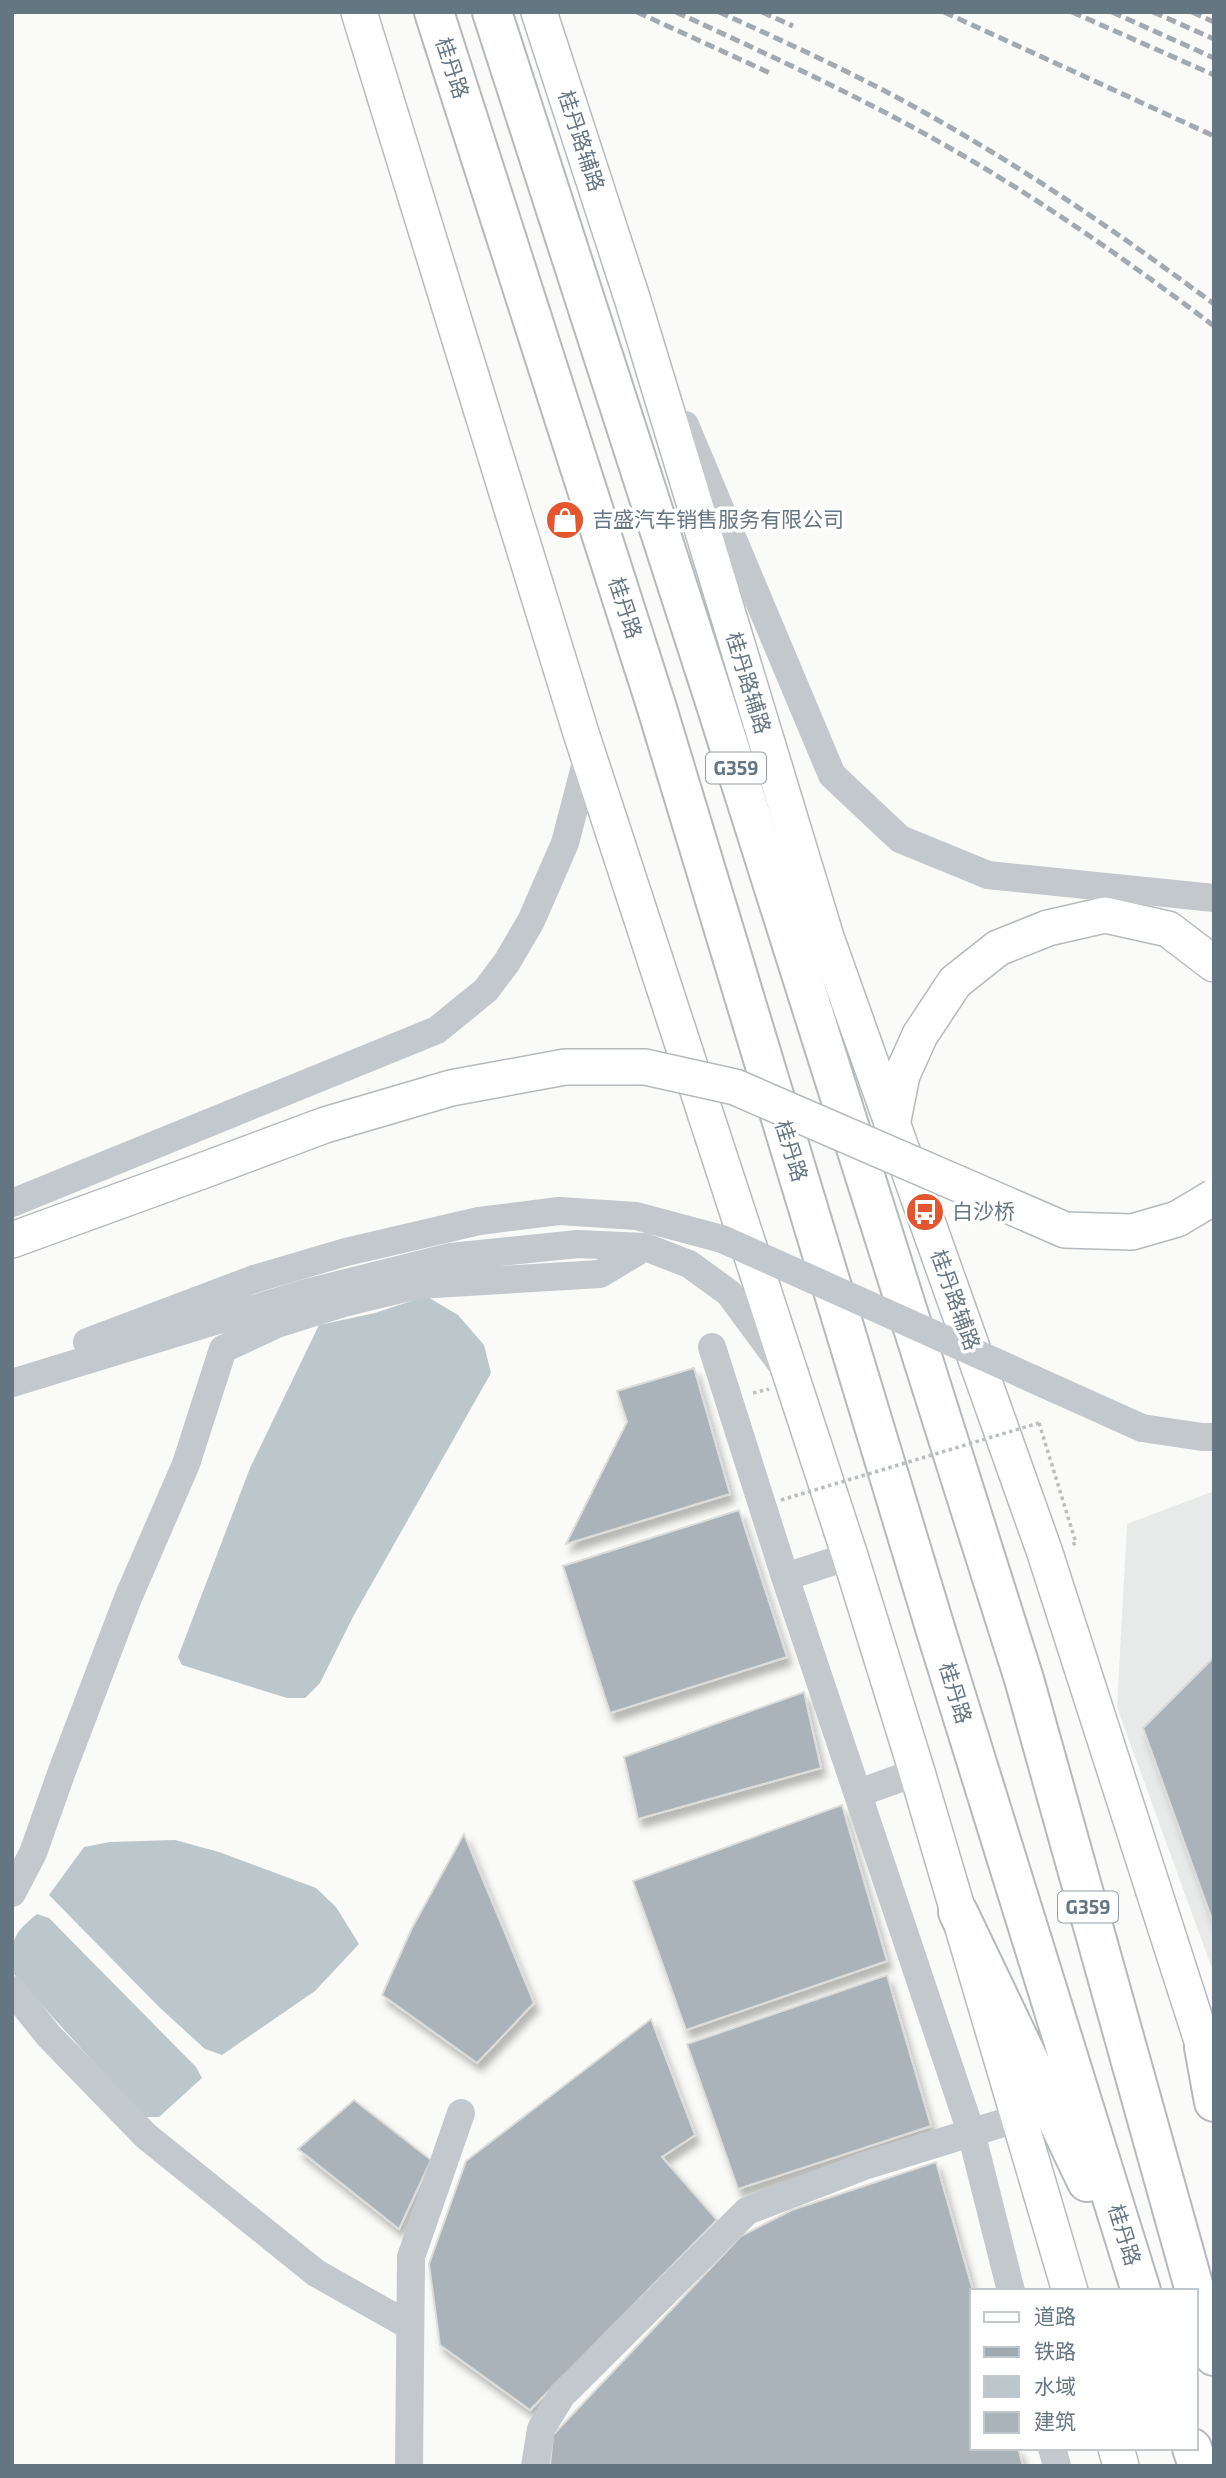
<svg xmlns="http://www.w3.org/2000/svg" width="1226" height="2478" font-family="'Exo 2','Noto Sans SC',sans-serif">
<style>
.built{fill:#e8e9e9}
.water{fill:#bbc7cb}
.building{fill:#aab3b9;stroke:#dcdcda;stroke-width:2;filter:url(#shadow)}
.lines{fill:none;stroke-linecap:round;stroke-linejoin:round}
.major-casing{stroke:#b5babe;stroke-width:38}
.highway-casing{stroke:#b4b9bd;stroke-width:42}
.path{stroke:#bbbfc2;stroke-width:3.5;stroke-dasharray:3.5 3.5;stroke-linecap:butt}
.minor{stroke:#c3c8cc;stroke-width:28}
.major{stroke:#fff;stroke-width:35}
.highway{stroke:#fff;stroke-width:38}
.rail{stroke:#a2aab0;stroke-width:5;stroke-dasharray:10 5;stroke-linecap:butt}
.major-bridge-casing{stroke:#b5babe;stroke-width:38;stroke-linecap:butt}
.path-bridge{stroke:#bbbfc2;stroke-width:3.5;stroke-dasharray:3.5 3.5;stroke-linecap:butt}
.minor-bridge{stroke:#c3c8cc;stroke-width:28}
.major-bridge{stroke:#fff;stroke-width:35}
.labels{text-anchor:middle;stroke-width:7;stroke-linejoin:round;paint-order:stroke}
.shield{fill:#fff;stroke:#939fa8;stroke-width:2}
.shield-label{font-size:19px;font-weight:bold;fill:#657683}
.street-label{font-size:21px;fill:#657683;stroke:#fff}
.poi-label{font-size:21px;fill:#657683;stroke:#fff;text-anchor:start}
</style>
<defs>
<filter id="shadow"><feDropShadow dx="4.5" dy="8" stdDeviation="3.5" flood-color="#0004"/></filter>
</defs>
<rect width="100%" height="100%" fill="#fafaf8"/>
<path class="built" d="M 1214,1491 L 1214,1974 L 1117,1707 L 1127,1524 Z"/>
<path class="water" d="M 426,1296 L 458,1315 L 484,1345 L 491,1373 L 354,1615 L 320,1683 L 305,1698 L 287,1698 L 182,1665 L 178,1657 L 250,1468 L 319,1325 L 375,1313 Z
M 175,1840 L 219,1852 L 316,1888 L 336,1907 L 359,1944 L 315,1991 L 222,2055 L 205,2049 L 159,2007 L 49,1895 L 84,1847 L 110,1842 Z
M 37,1914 L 49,1918 L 196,2067 L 202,2078 L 159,2117 L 143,2117 L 12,1972 C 12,1940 11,1935 37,1914 Z"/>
<path class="building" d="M 694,1368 L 730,1494 L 566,1544 L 627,1422 L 617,1391 Z
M 739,1510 L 787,1657 L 610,1713 L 563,1566 Z
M 1214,1657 L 1214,1925 L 1143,1728 Z
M 804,1692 L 821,1768 L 638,1819 L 624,1757 Z
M 842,1805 L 887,1961 L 686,2030 L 633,1881 Z
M 464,1834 L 534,2003 L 477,2063 L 382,1995 L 412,1928 Z
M 887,1975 L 931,2126 L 738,2189 L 687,2044 Z
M 651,2019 L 695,2135 L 662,2157 L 717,2220 L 530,2410 L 440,2345 L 429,2264 L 466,2161 Z
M 354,2100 L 431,2160 L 399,2229 L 298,2149 Z
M 936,2162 L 973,2291 L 972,2448 L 1018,2448 L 1023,2466 L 550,2466 L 553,2435 L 741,2236 L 792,2210 Z"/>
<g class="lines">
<defs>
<path id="major" d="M 359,12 L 581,733 L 850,1556 L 917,1772 L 1070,2291
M 539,12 L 633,301 L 826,937 L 1045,1553 L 1204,2047 L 1214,2060
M 892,1125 L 902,1075 L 920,1035 L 955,982 L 998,948 L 1048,928 L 1105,915 L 1168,929 L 1214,964
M 12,1240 L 199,1172
M 1116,2448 L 1121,2466"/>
<path id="highway" d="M 434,12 L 656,705 L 936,1631 L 1141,2291
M 492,12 L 717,708 L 1024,1679 L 1195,2291
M 958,1912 L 1087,2182
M 1204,2047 L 1214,2102
M 1196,2294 L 1214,2356
M 1192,2448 L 1198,2466"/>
</defs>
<use href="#major" class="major-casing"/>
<use href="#highway" class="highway-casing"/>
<path class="path" d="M 753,1393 L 769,1389
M 1039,1423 L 1076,1543 L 1071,1545"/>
<path class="minor" d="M 685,425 L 832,775 L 900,839 L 988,875 L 1214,898
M 12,1203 L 437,1030 L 486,990 L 507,962 L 531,921 L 565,843 L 588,755
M 87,1342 L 254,1279
M 712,1347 L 785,1577 L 971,2132 L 1011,2291
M 12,1383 L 306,1293 L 450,1257 L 578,1244 L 645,1247 L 689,1264 L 729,1293 L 780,1362
M 785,1577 L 850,1556
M 859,1793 L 917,1772
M 12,1893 L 33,1853 L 62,1771 L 128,1598 L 186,1464 L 223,1349 L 277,1324 L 344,1303 L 418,1285 L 600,1274 L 645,1247
M 12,1990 L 49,2036 L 146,2136 L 316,2273 L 410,2326
M 1052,2448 L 1057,2466
M 409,2466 L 411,2257 L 461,2113
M 535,2466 L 541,2429 L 562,2395 L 747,2211 L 867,2165 L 1019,2118"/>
<use href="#major" class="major"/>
<use href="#highway" class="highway"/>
<path class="rail" d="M 637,12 L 772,74
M 676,12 C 773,57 870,101 962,155 C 1050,206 1133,265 1214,326
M 719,12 C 774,37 829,62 883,90 C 999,151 1108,225 1214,304
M 762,12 L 793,26
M 944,12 L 1214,136
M 1072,12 L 1214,75
M 1112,12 L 1214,58
M 1153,12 L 1214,39
M 1192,12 L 1214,22"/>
<defs>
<path id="major-bridge" d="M 199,1172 L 325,1125 L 451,1088 L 565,1067 L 645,1067 L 735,1087 L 1065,1230 L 1132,1232 L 1177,1219 L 1214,1197"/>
</defs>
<use href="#major-bridge" class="major-bridge-casing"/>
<path class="path-bridge" d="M 781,1500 L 1039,1423"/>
<path class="minor-bridge" d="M 254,1279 L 346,1252 L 479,1221 L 559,1211 L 636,1216 L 722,1239 L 1142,1428 L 1202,1437 L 1214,1437"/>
<use href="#major-bridge" class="major-bridge"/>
</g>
<defs>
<symbol id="shop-disc" viewBox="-11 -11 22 22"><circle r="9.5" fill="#e4572e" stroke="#fff"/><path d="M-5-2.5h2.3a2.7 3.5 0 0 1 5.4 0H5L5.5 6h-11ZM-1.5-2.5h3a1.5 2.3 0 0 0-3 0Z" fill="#fff"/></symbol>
<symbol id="bus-disc" viewBox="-11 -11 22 22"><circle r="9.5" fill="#e4572e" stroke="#fff"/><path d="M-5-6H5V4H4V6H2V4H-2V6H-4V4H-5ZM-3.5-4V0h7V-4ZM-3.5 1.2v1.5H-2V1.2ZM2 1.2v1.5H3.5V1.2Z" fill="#fff"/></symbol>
</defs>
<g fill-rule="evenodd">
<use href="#shop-disc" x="543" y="498" width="44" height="44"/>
<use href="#bus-disc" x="903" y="1190" width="44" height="44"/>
</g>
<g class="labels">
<g class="shield">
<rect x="706" y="752.5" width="60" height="31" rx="5"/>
<rect x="1058" y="1891.5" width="60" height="31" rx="5"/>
</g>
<g class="shield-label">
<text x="736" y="775">G359</text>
<text x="1088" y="1914">G359</text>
</g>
<g class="street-label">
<text transform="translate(452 68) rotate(72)" y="7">桂丹路</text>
<text transform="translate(581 141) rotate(72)" y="7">桂丹路辅路</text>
<text transform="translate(625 608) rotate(72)" y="7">桂丹路</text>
<text transform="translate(748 683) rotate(73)" y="7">桂丹路辅路</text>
<text transform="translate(791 1151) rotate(73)" y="7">桂丹路</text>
<text transform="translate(955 1300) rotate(70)" y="7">桂丹路辅路</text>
<text transform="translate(955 1693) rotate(73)" y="7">桂丹路</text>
<text transform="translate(1124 2235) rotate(73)" y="7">桂丹路</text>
</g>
<g class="poi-label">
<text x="592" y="527">吉盛汽车销售服务有限公司</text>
<text x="952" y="1219">白沙桥</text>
</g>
</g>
<rect width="1226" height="2478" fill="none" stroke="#657683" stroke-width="28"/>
<rect x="970" y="2289" width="228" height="161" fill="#ffffff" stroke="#c1c8cd" stroke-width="2"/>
<rect x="984" y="2312" width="35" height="10" fill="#ffffff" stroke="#c1c8cd" stroke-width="2"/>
<text x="1034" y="2324" font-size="21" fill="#657683">道路</text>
<rect x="984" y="2347" width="35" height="10" fill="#a2aab0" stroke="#c1c8cd" stroke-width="2"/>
<text x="1034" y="2359" font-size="21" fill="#657683">铁路</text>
<rect x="984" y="2376" width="35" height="21" fill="#bbc7cb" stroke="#c1c8cd" stroke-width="2"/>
<text x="1034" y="2394" font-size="21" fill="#657683">水域</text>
<rect x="984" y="2412" width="35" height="21" fill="#aab3b9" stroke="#c1c8cd" stroke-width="2"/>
<text x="1034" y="2429" font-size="21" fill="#657683">建筑</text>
</svg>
